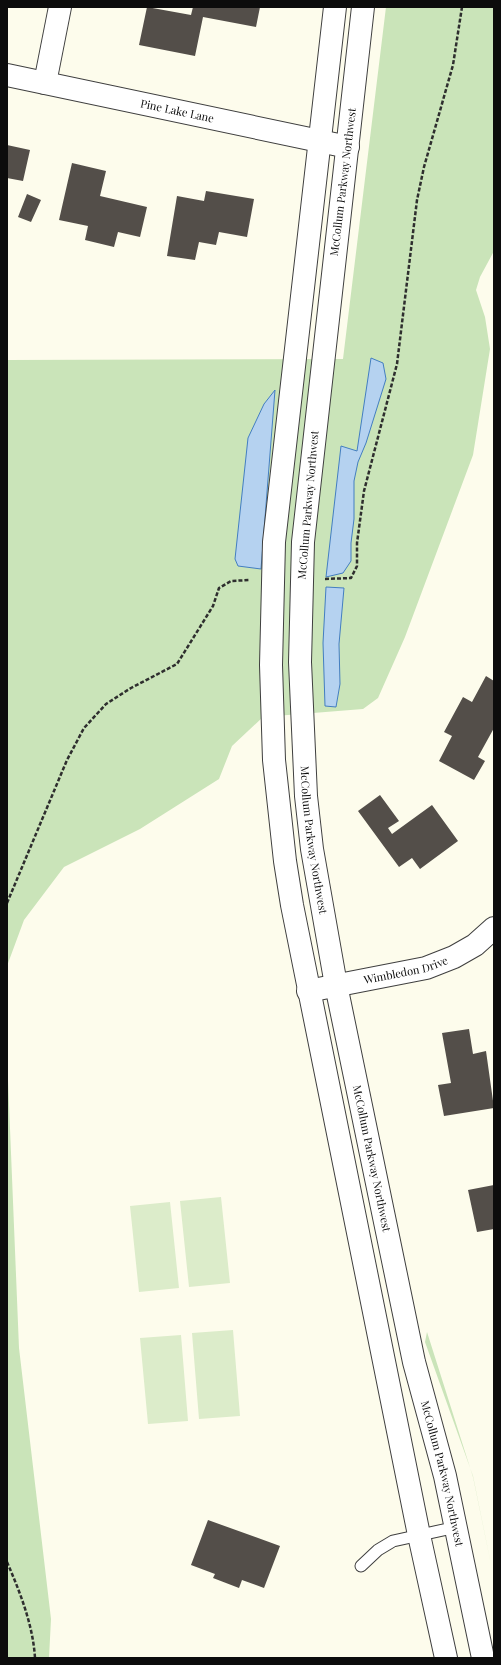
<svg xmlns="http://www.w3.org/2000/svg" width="501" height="1665" font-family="'Playfair Display',serif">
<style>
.green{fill:#cae4b9}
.pitch{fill:#dcecca}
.water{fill:#b5d2f0;stroke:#437ec1}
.building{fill:#534e49}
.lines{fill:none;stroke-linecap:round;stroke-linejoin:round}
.service-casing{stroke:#3f3f3f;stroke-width:13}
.minor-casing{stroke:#3f3f3f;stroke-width:24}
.tertiary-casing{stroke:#3f3f3f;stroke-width:24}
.path{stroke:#2e2e2e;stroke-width:2.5;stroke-dasharray:4 2;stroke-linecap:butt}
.service{stroke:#fff;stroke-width:11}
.minor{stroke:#fff;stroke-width:22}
.tertiary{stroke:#fff;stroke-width:22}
.labels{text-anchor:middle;stroke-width:4;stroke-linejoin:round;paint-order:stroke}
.street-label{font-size:11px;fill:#0c0c0c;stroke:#fff}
</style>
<rect width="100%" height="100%" fill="#fdfcec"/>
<path class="green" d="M 386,7 L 494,7 L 494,251 L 480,277 L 476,290 L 485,317 L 490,349 L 473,455 L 405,637 L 378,698 L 363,709 L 263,717 L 232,746 L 219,779 L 140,829 L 64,867 L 24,920 L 7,966 L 7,360 L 343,359 Z
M 7,1055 L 19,1348 L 51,1619 L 49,1658 L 7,1658 Z
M 427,1332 L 473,1477 L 494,1579 L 473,1476 L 425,1342 Z"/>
<path class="pitch" d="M 221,1197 L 230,1283 L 189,1287 L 180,1201 Z
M 170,1202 L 179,1288 L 139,1292 L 130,1206 Z
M 233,1330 L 240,1416 L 199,1419 L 192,1333 Z
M 181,1335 L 188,1421 L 148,1424 L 140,1338 Z"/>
<path class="water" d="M 371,358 L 383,363 L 386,379 L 366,443 L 358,462 L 354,481 L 354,519 L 351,543 L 351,561 L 343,573 L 326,577 L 341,446 L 357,451 Z
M 275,390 L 261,569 L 238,566 L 235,559 L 248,438 L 264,404 Z
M 326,587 L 344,588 L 339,644 L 340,684 L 336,707 L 325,706 L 323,643 Z"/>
<path class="building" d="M 147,7 L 191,15 L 193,7 L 260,7 L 256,27 L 203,17 L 195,56 L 139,45 Z
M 7,145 L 30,150 L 23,181 L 7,178 Z
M 72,163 L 106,171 L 100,196 L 147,207 L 140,237 L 118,232 L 114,247 L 85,240 L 88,226 L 59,220 Z
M 206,191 L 254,199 L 247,237 L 219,232 L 216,245 L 199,242 L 195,260 L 167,256 L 177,196 L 204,201 Z
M 27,194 L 41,200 L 31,222 L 18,217 Z
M 486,676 L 494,681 L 494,728 L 478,757 L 485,761 L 474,780 L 439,761 L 452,736 L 444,732 L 463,697 L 472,702 Z
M 380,795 L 399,821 L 388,828 L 392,834 L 432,805 L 458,841 L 420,869 L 412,858 L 399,867 L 358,811 Z
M 469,1029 L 473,1054 L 486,1051 L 494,1108 L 444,1116 L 438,1085 L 451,1083 L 442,1033 Z
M 494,1185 L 494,1229 L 477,1232 L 468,1190 Z
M 208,1520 L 280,1546 L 264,1588 L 242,1580 L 239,1588 L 213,1578 L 215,1574 L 191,1565 Z"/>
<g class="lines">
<defs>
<path id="service" d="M 361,1566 L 378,1550 L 393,1541 L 457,1527"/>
<g id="minor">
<path id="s1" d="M 7,75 L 348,147"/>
<path d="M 45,83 L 60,7"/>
<path id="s2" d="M 308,991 L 426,968 L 454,957 L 475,945 L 494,928"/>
</g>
<g id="tertiary">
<path d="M 335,7 L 274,542 L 271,665 L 274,760 L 285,861 L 292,905 L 419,1535 L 446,1658"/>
<path id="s3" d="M 363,7 L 303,542 L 300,662 L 306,796 L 312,849 L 336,985 L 414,1362 L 445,1476 L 483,1658"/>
</g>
</defs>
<use href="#service" class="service-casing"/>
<use href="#minor" class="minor-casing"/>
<use href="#tertiary" class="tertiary-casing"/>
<path class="path" d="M 325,579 L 351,578 L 357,566 L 357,543 L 364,491 L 397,364 L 417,200 L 424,167 L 453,65 L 462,7
M 7,903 L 67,760 L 84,728 L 106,704 L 131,688 L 177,664 L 213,606 L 219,588 L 231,581 L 250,580
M 7,1562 C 20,1592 33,1625 35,1658"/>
<use href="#service" class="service"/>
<use href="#minor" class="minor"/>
<use href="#tertiary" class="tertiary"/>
</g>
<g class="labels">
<g class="street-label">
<text dy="4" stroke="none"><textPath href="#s1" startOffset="174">Pine Lake Lane</textPath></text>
<text transform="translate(343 182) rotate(-83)" y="4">McCollum Parkway Northwest</text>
<text transform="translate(308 505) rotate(-85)" y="4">McCollum Parkway Northwest</text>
<text dy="4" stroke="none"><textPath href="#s3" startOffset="837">McCollum Parkway Northwest</textPath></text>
<text dy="4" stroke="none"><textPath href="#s2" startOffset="100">Wimbledon Drive</textPath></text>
<text dy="4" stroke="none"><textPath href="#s3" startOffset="1161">McCollum Parkway Northwest</textPath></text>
<text dy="4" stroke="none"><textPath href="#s3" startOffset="1484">McCollum Parkway Northwest</textPath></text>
</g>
</g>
<rect width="501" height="1665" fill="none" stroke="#0c0c0c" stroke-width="16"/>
</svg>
